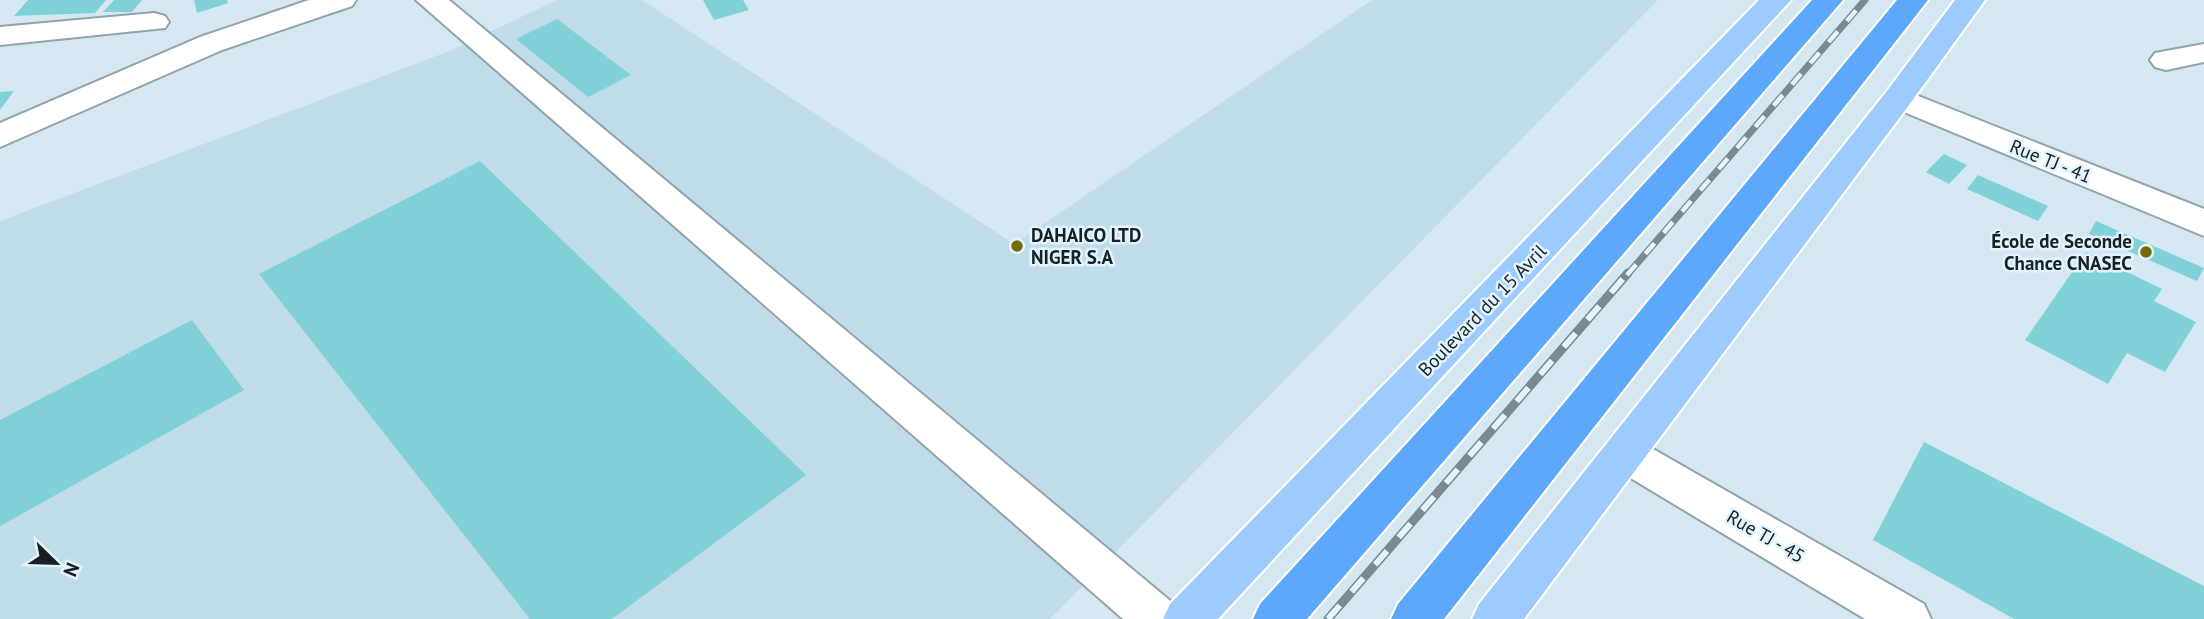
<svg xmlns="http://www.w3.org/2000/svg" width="2204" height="619" font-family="'PT Sans',sans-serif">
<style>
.built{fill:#c1dce9}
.building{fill:#80d1d8}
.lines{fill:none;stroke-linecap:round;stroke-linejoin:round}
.minor-casing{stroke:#91a3ac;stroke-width:4}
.major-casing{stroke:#fff;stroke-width:4}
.highway-casing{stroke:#fff;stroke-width:4}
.minor{fill:#fff;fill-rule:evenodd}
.major{fill:#9ecbfd;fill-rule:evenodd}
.highway{fill:#5da8fb;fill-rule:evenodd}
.rail-far1-casing{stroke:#7c8990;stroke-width:7}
.rail-casing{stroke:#7c8990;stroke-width:9}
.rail-far1{stroke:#e2f5fe;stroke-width:4.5;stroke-dasharray:14;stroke-linecap:butt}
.rail{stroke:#e2f5fe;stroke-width:6;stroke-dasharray:18;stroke-linecap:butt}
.poi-dot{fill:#756c08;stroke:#e2f5fe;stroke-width:2.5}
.labels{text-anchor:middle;stroke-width:5;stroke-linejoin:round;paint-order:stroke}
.street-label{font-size:19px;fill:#192024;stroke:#e2f5fe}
.poi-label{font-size:19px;font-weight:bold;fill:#192024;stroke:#e2f5fe;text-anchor:start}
</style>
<rect width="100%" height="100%" fill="#d5e8f1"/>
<path class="built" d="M 557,0 L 642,0 L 1014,244 L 1372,0 L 1658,0 L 1050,619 L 0,619 L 0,221 L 452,50 Z"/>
<path class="building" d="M 28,0 L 106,0 L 95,13 L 14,16 Z
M 114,0 L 142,0 L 132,12 L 103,12 Z
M 194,0 L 227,0 L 228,3 L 197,13 Z
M 703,0 L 743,0 L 749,10 L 714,20 Z
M 557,19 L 631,75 L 588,97 L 516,39 Z
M 14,91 L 0,110 L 0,92 Z
M 1944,154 L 1967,165 L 1949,184 L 1926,172 Z
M 480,161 L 806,475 L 612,619 L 530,619 L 259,274 Z
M 1978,175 L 2048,206 L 2038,221 L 1967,189 Z
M 2096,221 L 2204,268 L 2197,281 L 2089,234 Z
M 2086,252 L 2162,289 L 2154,301 L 2196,322 L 2165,372 L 2127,353 L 2108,384 L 2025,340 Z
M 192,320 L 244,390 L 0,526 L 0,420 Z
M 1924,442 L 2204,586 L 2204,619 L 2014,619 L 1873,540 Z"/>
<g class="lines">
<defs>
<path id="minor" d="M 309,0 L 356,0 L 352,6 L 222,50 L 0,147 L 0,123 L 200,37 Z
M 416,0 L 449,0 L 1174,604 L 1181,619 L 1123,619 Z
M 154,13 L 165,16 L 169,22 L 165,28 L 0,45 L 0,27 Z
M 2204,44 L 2204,62 L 2166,70 L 2155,67 L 2150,60 L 2155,53 Z
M 1898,88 L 2204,209 L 2204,236 L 1887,105 L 1882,98 L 1887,91 Z
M 1624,436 L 1639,441 L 1924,604 L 1931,619 L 1865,619 L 1609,465 L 1603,453 L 1609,441 Z"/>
<path id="major" d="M 1759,0 L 1791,0 L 1218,619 L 1163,619 L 1170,604 Z
M 1955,0 L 1985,0 L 1909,105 L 1524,619 L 1472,619 L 1479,604 L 1887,91 Z"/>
<path id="highway" d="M 1812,0 L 1843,0 L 1307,619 L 1253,619 L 1260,604 Z
M 1897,0 L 1928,0 L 1444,619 L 1391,619 L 1398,604 Z"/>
</defs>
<use href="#minor" class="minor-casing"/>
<use href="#major" class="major-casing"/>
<use href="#highway" class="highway-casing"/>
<use href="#minor" class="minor"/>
<use href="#major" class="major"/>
<use href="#highway" class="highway"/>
<defs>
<path id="rail-far1" d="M 1627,275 L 1865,0"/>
<path id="rail" d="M 1328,619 L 1628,273"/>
</defs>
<use href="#rail-far1" class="rail-far1-casing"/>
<use href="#rail" class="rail-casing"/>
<use href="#rail-far1" class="rail-far1"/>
<use href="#rail" class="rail"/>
</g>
<g class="poi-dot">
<circle cx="1017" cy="246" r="7"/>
<circle cx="2146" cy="252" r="7"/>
</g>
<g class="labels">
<g class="street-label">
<text transform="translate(2051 161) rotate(22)" y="7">Rue TJ - 41</text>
<text transform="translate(1482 310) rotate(-46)" y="7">Boulevard du 15 Avril</text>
<text transform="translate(1766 536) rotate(30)" y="7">Rue TJ - 45</text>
</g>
<g class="poi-label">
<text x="1031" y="242">DAHAICO LTD<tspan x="1031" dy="22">NIGER S.A</tspan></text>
<text x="2132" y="248" text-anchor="end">École de Seconde<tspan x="2132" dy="22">Chance CNASEC</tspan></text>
</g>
</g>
<g transform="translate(56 563) rotate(113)" stroke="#e2f5fe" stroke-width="5" paint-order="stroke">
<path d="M0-5L12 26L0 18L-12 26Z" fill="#192024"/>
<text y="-10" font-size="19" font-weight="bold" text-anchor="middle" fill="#192024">N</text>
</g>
</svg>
